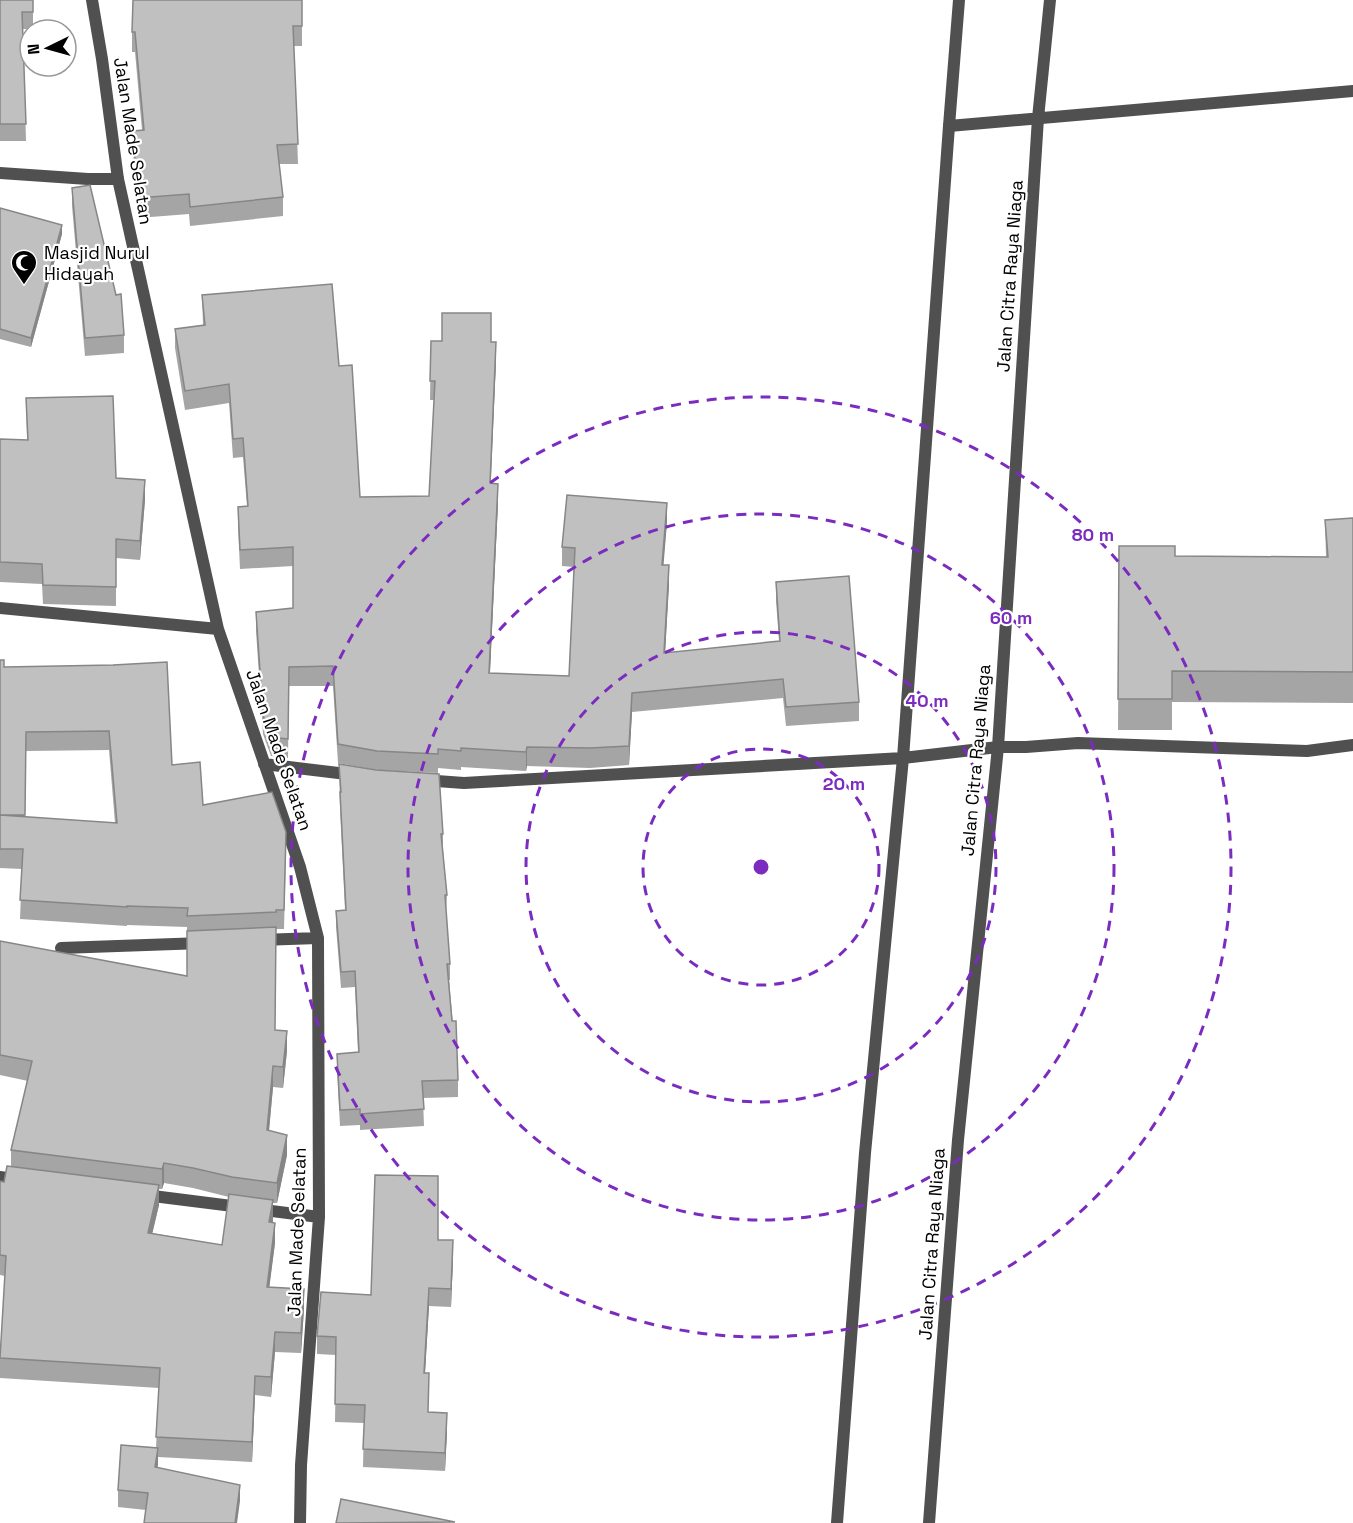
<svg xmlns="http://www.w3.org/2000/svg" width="1353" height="1523" font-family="'Space Grotesk',sans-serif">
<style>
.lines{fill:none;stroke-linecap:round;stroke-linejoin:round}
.service{stroke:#505050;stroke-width:12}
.minor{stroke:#505050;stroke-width:12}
.tertiary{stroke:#505050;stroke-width:12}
.wall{fill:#a5a5a5;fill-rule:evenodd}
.shaded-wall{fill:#868686}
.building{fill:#c0c0c0;stroke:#868686;stroke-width:1.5}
.ring{fill:none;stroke:#7b2cbf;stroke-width:3;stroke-dasharray:10 8}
.labels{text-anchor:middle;stroke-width:4.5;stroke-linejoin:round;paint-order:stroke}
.street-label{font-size:18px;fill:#000;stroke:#fff}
.poi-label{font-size:18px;fill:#000;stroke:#fff;text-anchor:start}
.centre{fill:#7b2cbf;stroke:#fff;stroke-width:3}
.ring-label{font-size:18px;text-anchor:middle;font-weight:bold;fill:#7b2cbf;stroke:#fff;stroke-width:4.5;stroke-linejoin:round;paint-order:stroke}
</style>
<rect width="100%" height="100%" fill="#fff"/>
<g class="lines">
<path class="service" d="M 0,173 L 88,179 L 118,179"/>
<path class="minor" d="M 92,0 L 102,59 L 118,179 L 218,629 L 300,867 L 318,938 L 319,1217 L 301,1465 L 300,1523
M 0,608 L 218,629
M 264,764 L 355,775
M 423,780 L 464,783 L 903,758 L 998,747 L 1026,747 L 1078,743 L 1307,751 L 1353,745
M 260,940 L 318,938
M 61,948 L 203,943
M 0,1177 L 20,1180
M 145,1195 L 319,1217
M 837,1523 L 865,1153 L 903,758 L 949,126
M 929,1523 L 958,1140 L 998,747 L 1038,118"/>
<path class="tertiary" d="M 959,0 L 949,126 L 1353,91
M 1038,118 L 1050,0"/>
</g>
<path class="wall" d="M 0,0 L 33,0 L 33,29 L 23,29 L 26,141 L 0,141 Z
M 302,0 L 302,46 L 294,46 L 298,164 L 279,164 L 283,197 L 283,216 L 190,226 L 189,214 L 138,218 L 133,151 L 133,131 L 142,130 L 135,52 L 132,52 L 132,32 Z
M 72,188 L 116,295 L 124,335 L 124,353 L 85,356 L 72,206 Z
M 0,208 L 62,234 L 31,347 L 0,339 Z
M 202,295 L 339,366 L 360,497 L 429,496 L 434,400 L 430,400 L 431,341 L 491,342 L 496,361 L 490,483 L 498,503 L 490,673 L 569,676 L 574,567 L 562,566 L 562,547 L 667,522 L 663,565 L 669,584 L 665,653 L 779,641 L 776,601 L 776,582 L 859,702 L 859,721 L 786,726 L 783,698 L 632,712 L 629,765 L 590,768 L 527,766 L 526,771 L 461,767 L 461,770 L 438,768 L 438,773 L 377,770 L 338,763 L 333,686 L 289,686 L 288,758 L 271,756 L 263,734 L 256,631 L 256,612 L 293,608 L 293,566 L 240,569 L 238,526 L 238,507 L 247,506 L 243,457 L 233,458 L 229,403 L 185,410 L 175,348 L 175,329 L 203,325 Z
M 26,398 L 116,478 L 145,500 L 140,560 L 116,558 L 116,606 L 43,604 L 42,584 L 0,582 L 0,439 L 27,440 Z
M 1353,518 L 1353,703 L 1172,702 L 1172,730 L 1118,730 L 1119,546 L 1175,556 L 1326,557 L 1325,520 Z
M 0,660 L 4,667 L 172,765 L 203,805 L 286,851 L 284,929 L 276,929 L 275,1030 L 287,1051 L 283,1088 L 273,1087 L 269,1131 L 287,1155 L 277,1203 L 273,1203 L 273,1223 L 275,1243 L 269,1287 L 304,1309 L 301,1353 L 275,1352 L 271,1397 L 255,1395 L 252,1462 L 158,1457 L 157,1468 L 240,1501 L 146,1510 L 118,1507 L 118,1490 L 156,1448 L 159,1388 L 0,1378 L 0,1356 L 5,1276 L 0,1275 L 0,1181 L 4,1182 L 11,1167 L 11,1150 L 28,1081 L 0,1075 L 0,941 L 187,976 L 187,927 L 127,925 L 127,926 L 20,919 L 22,869 L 0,868 ZM 109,750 L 115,823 L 25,817 L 26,751 ZM 164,1183 L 193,1188 L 229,1197 L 222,1245 L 152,1233 L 159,1205 L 159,1189 L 162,1189 Z
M 339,764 L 443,834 L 443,850 L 447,895 L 446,911 L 450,964 L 450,980 L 449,980 L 458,1080 L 458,1097 L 423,1098 L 424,1126 L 360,1130 L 360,1125 L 340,1126 L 337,1070 L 337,1054 L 358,1052 L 355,987 L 341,988 L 336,927 L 336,911 L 345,910 L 340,808 Z
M 438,1240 L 453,1258 L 451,1307 L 429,1306 L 425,1373 L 428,1412 L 447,1431 L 445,1471 L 363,1467 L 364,1423 L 335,1422 L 336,1355 L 317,1354 L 317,1336 L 371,1295 Z"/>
<path class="shaded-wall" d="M 62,225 L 62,234 L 31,347 L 31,338 Z
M 496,342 L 496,361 L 490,502 L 490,483 Z
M 145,480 L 145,500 L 140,560 L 140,541 Z
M 498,484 L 498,503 L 489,692 L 489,673 Z
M 667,503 L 667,522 L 662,584 L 662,565 Z
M 669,565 L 669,584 L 664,672 L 664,653 Z
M 632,693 L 632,712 L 629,765 L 629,746 Z
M 527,747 L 527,766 L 526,771 L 526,752 Z
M 287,1031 L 287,1051 L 283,1088 L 283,1067 Z
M 273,1066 L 273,1087 L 267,1151 L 267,1130 Z
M 287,1135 L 287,1155 L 277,1203 L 277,1183 Z
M 164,1163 L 164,1183 L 162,1189 L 162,1169 Z
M 159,1185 L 159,1205 L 148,1252 L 148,1233 Z
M 273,1200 L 273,1220 L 269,1242 L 269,1222 Z
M 275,1223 L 275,1243 L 267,1306 L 267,1287 Z
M 453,1240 L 453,1258 L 451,1307 L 451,1289 Z
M 429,1288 L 429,1306 L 424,1390 L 424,1373 Z
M 304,1289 L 304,1309 L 301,1353 L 301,1333 Z
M 275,1332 L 275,1352 L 271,1397 L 271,1377 Z
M 255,1376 L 255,1395 L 252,1462 L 252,1442 Z
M 447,1413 L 447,1431 L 445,1471 L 445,1453 Z
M 158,1448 L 158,1465 L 155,1484 L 155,1467 Z
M 240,1485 L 240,1501 L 237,1523 L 235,1523 Z"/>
<path class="building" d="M 0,0 L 33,0 L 33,12 L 22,12 L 26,124 L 0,124 Z
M 133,0 L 302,0 L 302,26 L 293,26 L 298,144 L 277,145 L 283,197 L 190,207 L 189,194 L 138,198 L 133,131 L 144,130 L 135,32 L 132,32 Z
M 90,185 L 116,295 L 121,294 L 124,335 L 85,338 L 72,188 Z
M 0,208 L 62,225 L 31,338 L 0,329 Z
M 332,284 L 339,366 L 352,365 L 360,497 L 429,496 L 435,381 L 430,381 L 431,341 L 442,341 L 442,313 L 491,313 L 491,342 L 496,342 L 490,483 L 498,484 L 489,673 L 569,676 L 575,548 L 562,547 L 567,495 L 667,503 L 662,565 L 669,565 L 664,653 L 780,641 L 776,582 L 849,576 L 859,702 L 786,707 L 783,679 L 632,693 L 629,746 L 590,748 L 527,747 L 526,752 L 461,748 L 461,751 L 438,749 L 438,754 L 377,751 L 338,744 L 333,666 L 289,667 L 288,739 L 271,737 L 263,715 L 256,612 L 293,608 L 293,547 L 240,550 L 238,507 L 248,506 L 243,438 L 233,439 L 229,384 L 185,391 L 175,329 L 205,325 L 202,295 Z
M 113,396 L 116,478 L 145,480 L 140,541 L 116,539 L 116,587 L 43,585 L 42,564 L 0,562 L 0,439 L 28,440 L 26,398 Z
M 1353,518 L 1353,672 L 1172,671 L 1172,699 L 1118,699 L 1119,546 L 1175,546 L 1175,556 L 1328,557 L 1325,520 Z
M 0,660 L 4,660 L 4,667 L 113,665 L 167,662 L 172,765 L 200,762 L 203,805 L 272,792 L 286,832 L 284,910 L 276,910 L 276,912 L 187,916 L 188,908 L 127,906 L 127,907 L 20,900 L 23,849 L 0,849 L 0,815 L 117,823 L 109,731 L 26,732 L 25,815 L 0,815 Z
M 339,764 L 376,770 L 439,774 L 443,834 L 441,834 L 447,895 L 445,895 L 450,964 L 447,964 L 452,1021 L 456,1021 L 458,1080 L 422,1081 L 424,1109 L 360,1114 L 360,1109 L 340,1110 L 337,1054 L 359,1052 L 355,971 L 341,972 L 336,911 L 346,910 L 340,792 L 341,792 Z
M 276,927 L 275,1030 L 287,1031 L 283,1067 L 273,1066 L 267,1130 L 287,1135 L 277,1183 L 232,1177 L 193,1168 L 164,1163 L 162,1169 L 11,1150 L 32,1061 L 0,1055 L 0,941 L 187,976 L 187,931 Z
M 7,1166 L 159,1185 L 148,1233 L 222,1245 L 229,1194 L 273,1200 L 269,1222 L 275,1223 L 267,1287 L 304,1289 L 301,1333 L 275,1332 L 271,1377 L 255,1376 L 252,1442 L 156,1437 L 160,1368 L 0,1358 L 6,1256 L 0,1255 L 0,1181 L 4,1182 Z
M 375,1175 L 438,1176 L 438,1240 L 453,1240 L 451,1289 L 429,1288 L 424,1373 L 429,1373 L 428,1412 L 447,1413 L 445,1453 L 363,1449 L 365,1405 L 335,1404 L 336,1337 L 317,1336 L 321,1292 L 371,1295 Z
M 121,1445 L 158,1448 L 155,1467 L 240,1485 L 235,1523 L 144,1523 L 148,1493 L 118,1490 Z
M 341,1499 L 455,1522 L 336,1523 Z"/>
<g class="ring">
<circle cx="761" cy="867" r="118"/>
<circle cx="761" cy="867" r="235"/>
<circle cx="761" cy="867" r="353"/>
<circle cx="761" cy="867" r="470"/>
</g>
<defs>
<symbol id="mosque-pin" viewBox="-11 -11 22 30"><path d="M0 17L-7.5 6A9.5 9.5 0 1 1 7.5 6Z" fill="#000" stroke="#fff"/><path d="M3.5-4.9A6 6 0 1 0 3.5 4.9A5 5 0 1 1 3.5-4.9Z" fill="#fff"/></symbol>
</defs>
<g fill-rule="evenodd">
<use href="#mosque-pin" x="9" y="248" width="30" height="40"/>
</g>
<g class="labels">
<g class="street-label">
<text transform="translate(133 141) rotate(81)" y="6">Jalan Made Selatan</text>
<text transform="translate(1010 276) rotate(-86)" y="6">Jalan Citra Raya Niaga</text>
<text transform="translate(279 750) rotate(71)" y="6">Jalan Made Selatan</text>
<text transform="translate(976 760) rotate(-85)" y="6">Jalan Citra Raya Niaga</text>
<text transform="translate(297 1232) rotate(-88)" y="6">Jalan Made Selatan</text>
<text transform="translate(932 1244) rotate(-86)" y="6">Jalan Citra Raya Niaga</text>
</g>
<g class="poi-label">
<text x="44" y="259">Masjid Nurul<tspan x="44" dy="21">Hidayah</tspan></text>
</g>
</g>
<circle cx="761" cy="867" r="9" class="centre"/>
<g class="ring-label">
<text x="1093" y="541">80 m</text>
<text x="1011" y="624">60 m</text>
<text x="927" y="707">40 m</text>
<text x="844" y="790">20 m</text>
</g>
<g transform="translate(48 48) rotate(265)"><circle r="28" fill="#ffffff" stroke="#999999" stroke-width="1.5"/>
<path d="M0-4.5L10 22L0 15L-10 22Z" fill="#000000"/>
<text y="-9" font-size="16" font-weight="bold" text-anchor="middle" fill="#000000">N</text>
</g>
</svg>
